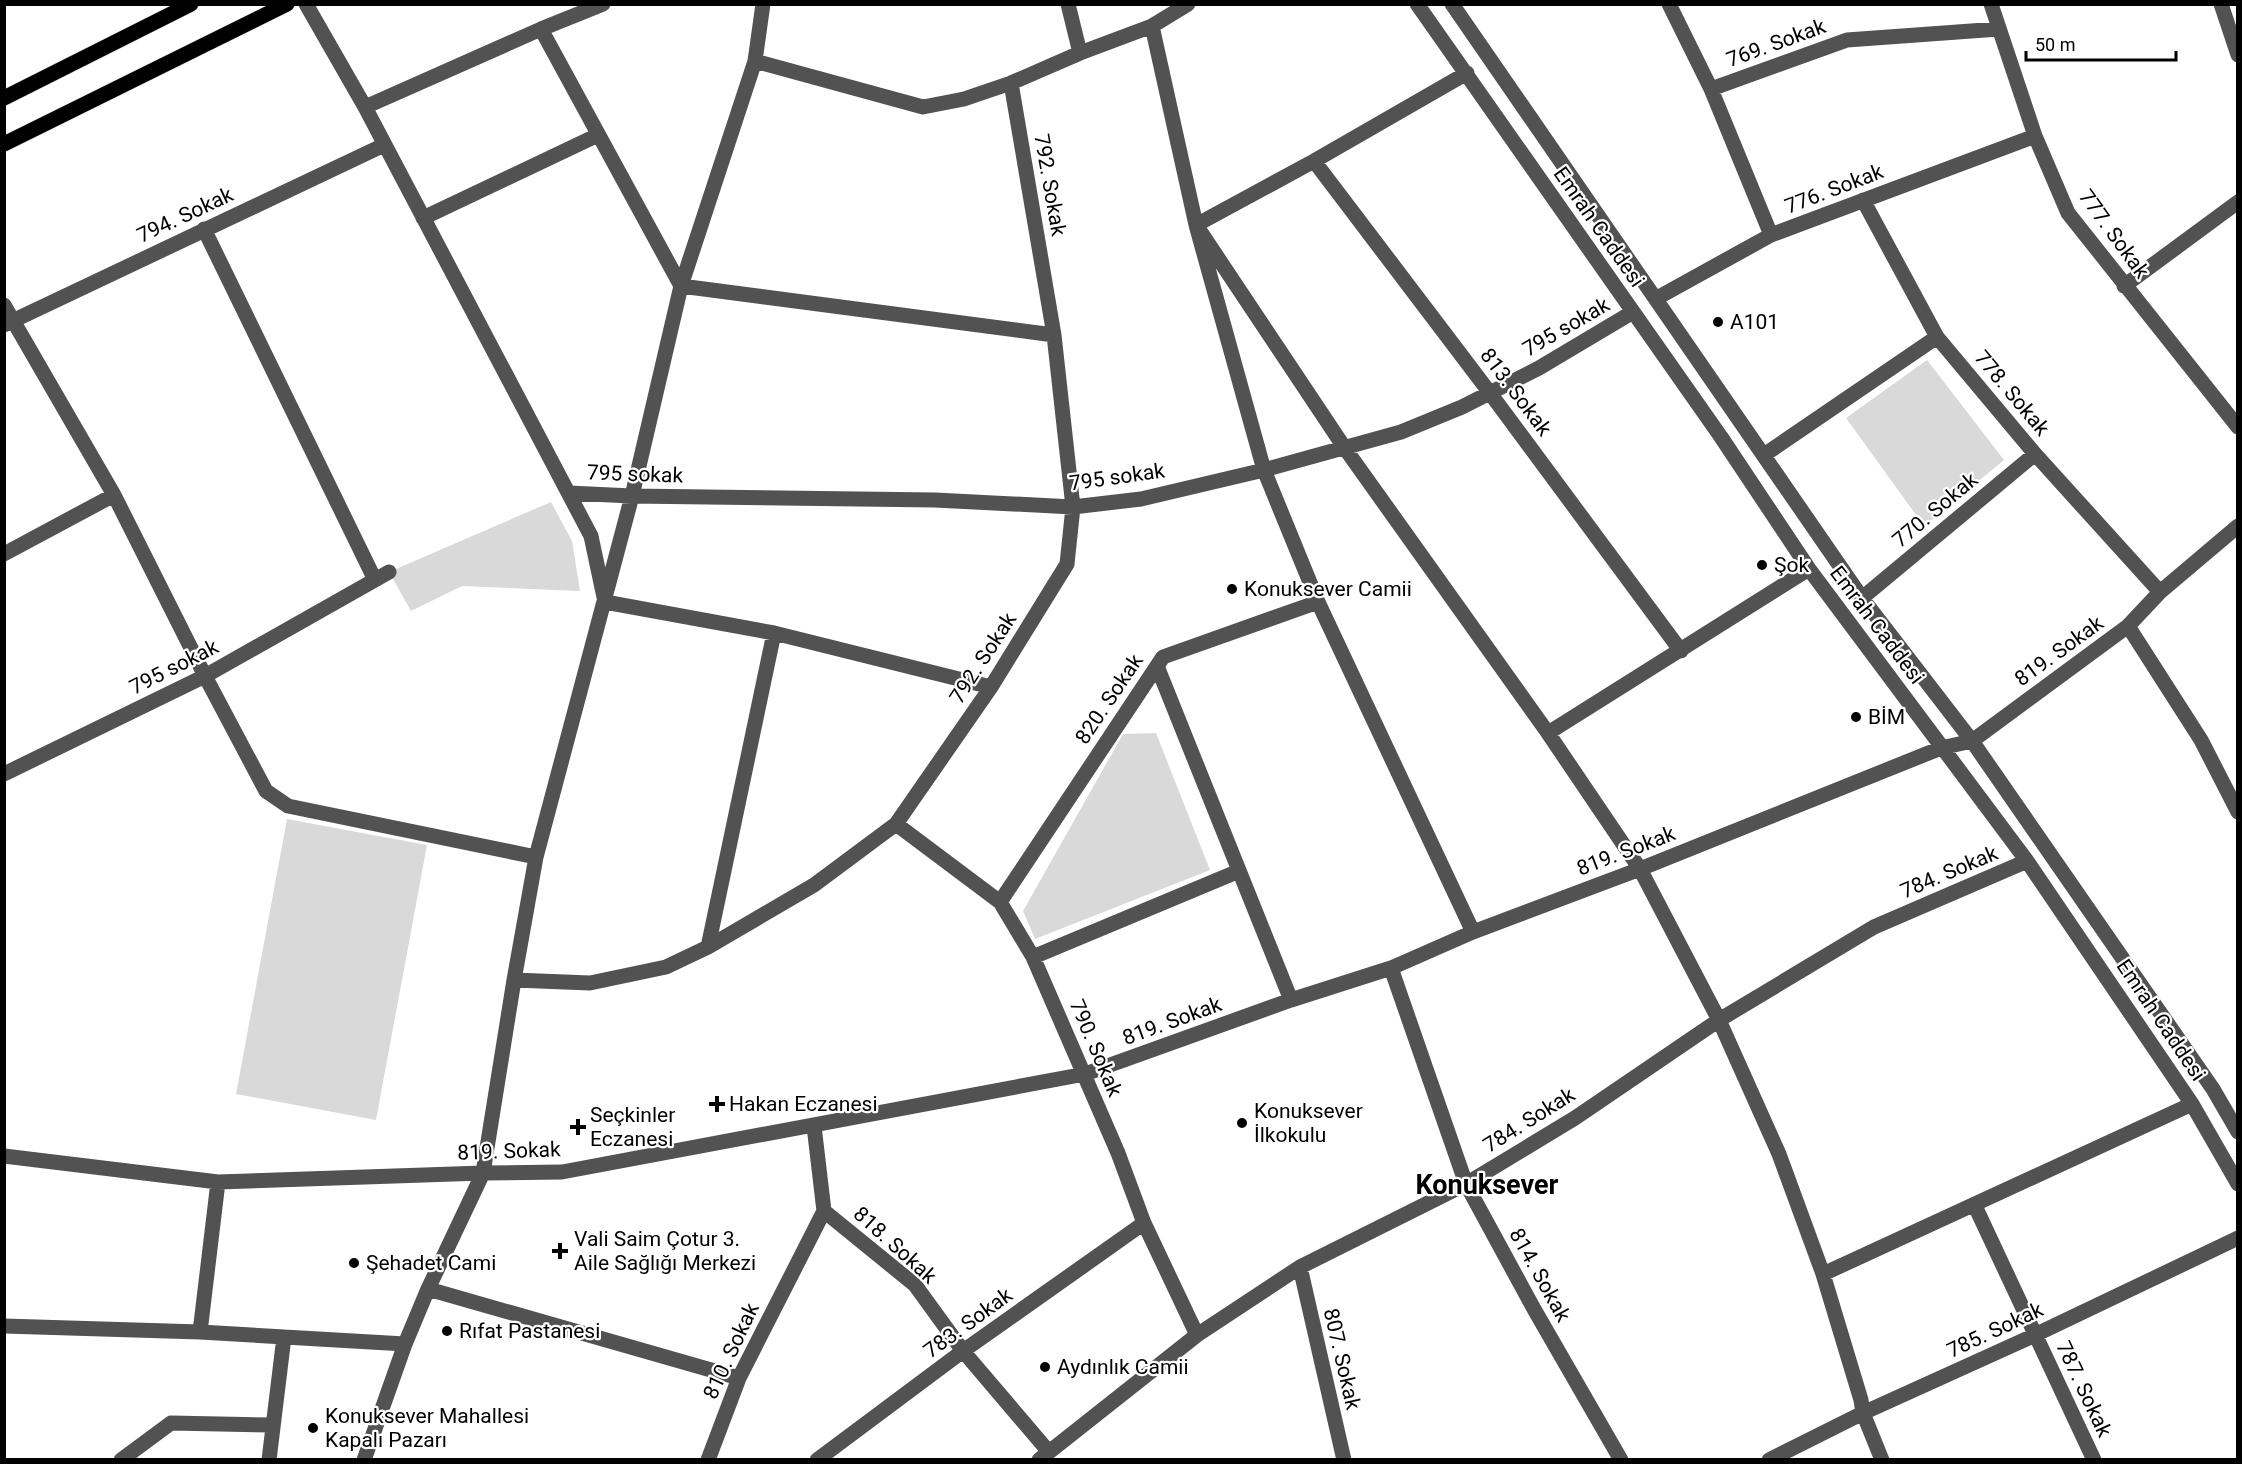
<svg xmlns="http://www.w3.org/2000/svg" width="2242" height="1464" font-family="Roboto,sans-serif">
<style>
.park{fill:#d9d9d9}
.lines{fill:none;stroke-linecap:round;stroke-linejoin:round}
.major-casing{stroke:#dbdbdb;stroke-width:16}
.minor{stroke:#525252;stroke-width:15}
.major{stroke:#000;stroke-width:15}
.poi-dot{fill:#000;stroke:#fff;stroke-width:2}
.labels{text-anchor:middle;stroke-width:4.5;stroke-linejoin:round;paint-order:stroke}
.street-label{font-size:21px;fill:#000;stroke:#fff}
.poi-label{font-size:21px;fill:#000;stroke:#fff;text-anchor:start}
.district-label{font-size:27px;font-weight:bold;fill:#000;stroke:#fff}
</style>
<rect width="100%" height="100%" fill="#fff"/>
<path class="park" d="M 1927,360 L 2004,460 L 1924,526 L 1846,418 Z
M 551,502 L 572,541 L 580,591 L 462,586 L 411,611 L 389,572 Z
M 1156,733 L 1210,870 L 1035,939 L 1023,911 L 1123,734 Z
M 287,819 L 427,845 L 376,1120 L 236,1094 Z"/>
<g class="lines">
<defs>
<path id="major" d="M 4,98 L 191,4
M 4,144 L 287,4"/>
</defs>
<use href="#major" class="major-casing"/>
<path class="minor" d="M 306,4 L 365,107 L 591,536 L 605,602 L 774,633 L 991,687
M 1068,4 L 1080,53
M 1417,4 L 1721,437 L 1809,569 L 2027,861 L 2192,1104 L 2238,1184
M 1452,4 L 1862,598 L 1972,741 L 2213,1089 L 2238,1132
M 1669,4 L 1711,89 L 1771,235
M 1991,4 L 2035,136 L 2068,213 L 2238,427
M 2221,4 L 2238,55
M 1152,26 L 1196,225 L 1344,447 L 1548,733 L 1640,869 L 1719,1020 L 1779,1154 L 1823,1274 L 1861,1400 L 1863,1413 L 1882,1460
M 541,29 L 681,286 L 1054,335
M 755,61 L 923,107 L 964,99 L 1011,83 L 1080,53 L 1152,26 L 1188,4
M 1467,73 L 1314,161 L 1196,225 L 1264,470 L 1318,602 L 1473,932
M 1711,89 L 1847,40 L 1999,29
M 365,107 L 541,29 L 603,4
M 1314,161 L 1490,393 L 1681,651
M 1863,200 L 1937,337 L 2035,454 L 2160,592
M 423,218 L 598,135
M 204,229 L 375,580
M 2124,286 L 2238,202
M 1657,298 L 1771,235 L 2035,136
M 4,305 L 114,495 L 205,676 L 266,791 L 288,806 L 536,857
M 4,325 L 384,145
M 1764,455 L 1937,337
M 569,493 L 632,496 L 935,500 L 1073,507 L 1141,499 L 1264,470 L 1401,432 L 1462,407 L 1539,368 L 1633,312
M 4,554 L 114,495
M 1862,598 L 2035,454
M 2128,626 L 2201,740 L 2238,812
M 1157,666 L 1291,1000
M 1548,733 L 1809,569
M 4,774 L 205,676 L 389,572
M 896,824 L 1000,902 L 1033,957 L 1118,1153 L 1144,1223 L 1197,1335
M 1000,902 L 1163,657 L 1318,602
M 708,947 L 774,633
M 1033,957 L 1239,871
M 1391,968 L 1466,1184 L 1534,1309 L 1621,1460
M 514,980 L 590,983 L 666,967 L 708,947 L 814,885 L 896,824 L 991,687 L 1067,564 L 1073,507 L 1054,335 L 1011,83
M 4,1156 L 218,1182 L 483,1173 L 562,1172 L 1085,1074 L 1291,1000 L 1391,968 L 1473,932 L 1640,869 L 1941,748 L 1972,741 L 2128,626 L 2160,592 L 2238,526
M 1975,1206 L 2094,1460
M 824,1211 L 915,1285 L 963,1351 L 1049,1452
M 1300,1267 L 1344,1460
M 1823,1274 L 2192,1104
M 428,1289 L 739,1378
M 4,1326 L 200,1332 L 405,1344
M 200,1332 L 218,1182
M 121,1460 L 171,1423 L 273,1425
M 269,1460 L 284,1337
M 364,1460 L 405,1344 L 428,1289 L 483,1173 L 514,980 L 536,857 L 632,496 L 681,286 L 755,61 L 763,4
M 708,1460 L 739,1378 L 824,1211 L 814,1126
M 817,1460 L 963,1351 L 1144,1223
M 1039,1460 L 1197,1335 L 1300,1267 L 1466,1184 L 1575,1118 L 1719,1020 L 1874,927 L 2027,861
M 1769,1460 L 1863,1413 L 2035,1335 L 2238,1238"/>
<use href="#major" class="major"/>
</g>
<g class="poi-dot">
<circle cx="1718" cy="322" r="6"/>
<circle cx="1762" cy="565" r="6"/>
<circle cx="1232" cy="589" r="6"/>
<circle cx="1856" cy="717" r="6"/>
<path d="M714 1095h6v6h6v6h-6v6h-6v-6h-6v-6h6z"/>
<circle cx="1242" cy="1123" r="6"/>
<path d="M575 1118h6v6h6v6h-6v6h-6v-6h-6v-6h6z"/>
<path d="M557 1242h6v6h6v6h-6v6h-6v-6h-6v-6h6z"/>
<circle cx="354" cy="1263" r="6"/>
<circle cx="447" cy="1331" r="6"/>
<circle cx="1045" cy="1367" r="6"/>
<circle cx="313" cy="1428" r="6"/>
</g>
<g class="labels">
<g class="street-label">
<text transform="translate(1776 43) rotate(-20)" y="7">769. Sokak</text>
<text transform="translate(1050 185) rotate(80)" y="7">792. Sokak</text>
<text transform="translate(1834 189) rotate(-21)" y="7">776. Sokak</text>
<text transform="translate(185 215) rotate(-25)" y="7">794. Sokak</text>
<text transform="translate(1599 227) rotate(55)" y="7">Emrah Caddesi</text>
<text transform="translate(2114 234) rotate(54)" y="7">777. Sokak</text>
<text transform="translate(1566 327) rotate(-30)" y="7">795 sokak</text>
<text transform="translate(1516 392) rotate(53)" y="7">813. Sokak</text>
<text transform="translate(2012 393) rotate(50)" y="7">778. Sokak</text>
<text transform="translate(635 474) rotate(2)" y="7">795 sokak</text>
<text transform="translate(1117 477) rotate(-8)" y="7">795 sokak</text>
<text transform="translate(1935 510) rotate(-40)" y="7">770. Sokak</text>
<text transform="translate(1877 625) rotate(53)" y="7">Emrah Caddesi</text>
<text transform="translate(2059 651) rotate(-36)" y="7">819. Sokak</text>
<text transform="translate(983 658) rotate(-57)" y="7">792. Sokak</text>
<text transform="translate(174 667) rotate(-27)" y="7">795 sokak</text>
<text transform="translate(1109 699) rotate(-56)" y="7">820. Sokak</text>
<text transform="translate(1626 851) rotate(-21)" y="7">819. Sokak</text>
<text transform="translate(1949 872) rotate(-23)" y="7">784. Sokak</text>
<text transform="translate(2161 1020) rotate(56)" y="7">Emrah Caddesi</text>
<text transform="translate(1172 1021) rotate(-20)" y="7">819. Sokak</text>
<text transform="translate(1096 1048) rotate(67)" y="7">790. Sokak</text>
<text transform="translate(1529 1120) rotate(-32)" y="7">784. Sokak</text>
<text transform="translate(509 1151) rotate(-2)" y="7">819. Sokak</text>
<text transform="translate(895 1245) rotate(42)" y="7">818. Sokak</text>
<text transform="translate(1540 1275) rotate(61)" y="7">814. Sokak</text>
<text transform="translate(968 1323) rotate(-36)" y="7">783. Sokak</text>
<text transform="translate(1995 1330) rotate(-25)" y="7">785. Sokak</text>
<text transform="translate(731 1351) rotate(-65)" y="7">810. Sokak</text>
<text transform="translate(1342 1359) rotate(77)" y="7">807. Sokak</text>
<text transform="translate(2084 1389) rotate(65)" y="7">787. Sokak</text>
</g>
<g class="poi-label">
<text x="1730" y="329">A101</text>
<text x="1774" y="572">Şok</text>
<text x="1244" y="596">Konuksever Camii</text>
<text x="1868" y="724">BİM</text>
<text x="729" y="1111">Hakan Eczanesi</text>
<text x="1254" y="1118">Konuksever<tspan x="1254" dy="24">İlkokulu</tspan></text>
<text x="590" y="1122">Seçkinler<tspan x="590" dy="24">Eczanesi</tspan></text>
<text x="574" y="1246">Vali Saim Çotur 3.<tspan x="574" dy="24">Aile Sağlığı Merkezi</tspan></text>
<text x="366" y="1270">Şehadet Cami</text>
<text x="459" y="1338">Rıfat Pastanesi</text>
<text x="1057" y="1374">Aydınlık Camii</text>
<text x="325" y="1423">Konuksever Mahallesi<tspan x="325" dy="24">Kapalı Pazarı</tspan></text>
</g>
<g class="district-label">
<text x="1487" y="1194">Konuksever</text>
</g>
</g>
<rect width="2242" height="1464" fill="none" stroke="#000000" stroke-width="12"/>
<path d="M2026 51v9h150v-9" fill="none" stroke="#000000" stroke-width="3"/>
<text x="2035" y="51" font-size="18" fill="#000000" stroke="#ffffff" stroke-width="4.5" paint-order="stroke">50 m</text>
</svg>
